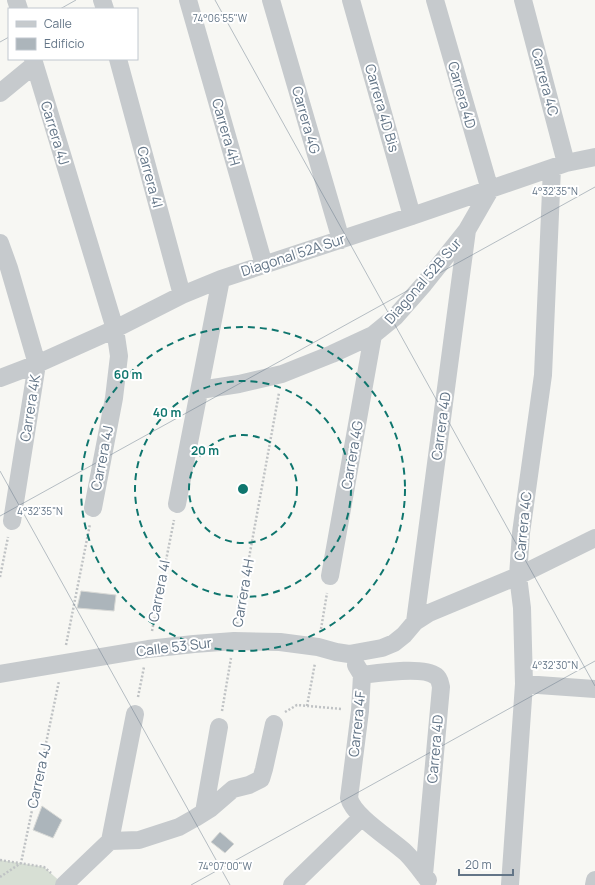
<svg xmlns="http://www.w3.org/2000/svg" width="595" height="885" font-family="Manrope,sans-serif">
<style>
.green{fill:#d7dfd4}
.building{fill:#acb5bb;stroke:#d8d9d6}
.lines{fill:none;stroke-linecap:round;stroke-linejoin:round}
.path{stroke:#bfc2c4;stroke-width:2.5;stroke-dasharray:2 2;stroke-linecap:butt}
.street{stroke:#c6cacd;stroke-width:18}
.ticks{fill:none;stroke:#637587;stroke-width:1;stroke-opacity:0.45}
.ring{fill:none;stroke:#0f766e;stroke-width:2;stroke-dasharray:7 5}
.labels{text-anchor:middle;stroke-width:4;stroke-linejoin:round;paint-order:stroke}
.street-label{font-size:14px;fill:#637587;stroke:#fff}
.ticks-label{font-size:10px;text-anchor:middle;fill:#637587;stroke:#fff;stroke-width:4;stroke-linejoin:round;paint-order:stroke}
.centre{fill:#0f766e;stroke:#fff;stroke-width:2}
.ring-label{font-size:12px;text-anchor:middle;font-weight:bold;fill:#0f766e;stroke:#fff;stroke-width:4;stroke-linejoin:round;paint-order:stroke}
</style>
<rect width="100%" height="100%" fill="#f7f7f3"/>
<path class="green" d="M 0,860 L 44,867 L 64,885 L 0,885 Z"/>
<path class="building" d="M 81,591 L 116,595 L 114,611 L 77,608 Z
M 42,806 L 62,820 L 53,838 L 33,830 Z
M 220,832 L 234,844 L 225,853 L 211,842 Z"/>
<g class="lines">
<path class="path" d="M 0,577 L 8,537
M 237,624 L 279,393
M 321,629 L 327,593
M 152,631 L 174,520
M 66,645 L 90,524
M 138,697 L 144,667
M 307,706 L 315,663
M 222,711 L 231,658
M 285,712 L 297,705 L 342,709
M 0,860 L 44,867 L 51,873
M 0,877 L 21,863 L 59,681"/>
<path class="street" d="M 16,0 L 19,9
M 102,0 L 105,9
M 188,0 L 264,265
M 271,0 L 341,240
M 351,0 L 412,216
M 523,0 L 566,163
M 33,59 L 115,329 L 119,356 L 114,398 L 93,508
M 118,59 L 182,295
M 0,93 L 34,65
M 0,243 L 9,268 L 37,364 L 12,521
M 0,378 L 37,364 L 115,329 L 182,295 L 221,279 L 412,216 L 566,163 L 595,157
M 200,390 L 239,384 L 282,374 L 332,354 L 373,335 L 395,317 L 424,284 L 467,230 L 490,190 L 435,0
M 177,504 L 221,279
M 330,576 L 373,335
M 415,622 L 467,230
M 356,665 L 362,675 L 360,711 L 349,798 C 354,817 391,839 406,853 C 414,861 421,871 428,880
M 0,674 L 148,649 L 194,644 L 234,641 L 280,642 L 318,647 L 336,652 L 349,654 L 382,648 L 394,643 L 404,635 L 415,622 L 429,613 L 518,576 L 595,538
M 362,675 C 378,673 423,666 436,676 C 440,679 440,683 441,687 L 424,875
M 524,684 L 595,689
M 204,812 L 219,727
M 110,841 L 139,840 L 179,827 L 195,818 L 211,808 L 233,789 L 249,785 L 261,779 L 264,769 L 274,724
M 64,885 L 110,841 L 135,714
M 292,885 L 362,817
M 510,885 L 524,684 L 522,608 L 518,576 L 521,533 L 543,375 L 552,168
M 594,885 L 595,880"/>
</g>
<path class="ticks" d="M 215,0 L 595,686M 60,9 L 76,0M 0,42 L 9,37M 0,471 L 230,885M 0,516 L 595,187M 191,885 L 595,661"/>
<g class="ring">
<circle cx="243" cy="489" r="54"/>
<circle cx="243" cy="489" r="108"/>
<circle cx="243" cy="489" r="162"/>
</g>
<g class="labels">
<g class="street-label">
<text transform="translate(545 82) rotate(75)" y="5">Carrera 4C</text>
<text transform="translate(462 95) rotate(74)" y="5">Carrera 4D</text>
<text transform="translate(382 108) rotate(74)" y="5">Carrera 4D Bis</text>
<text transform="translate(306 120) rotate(74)" y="5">Carrera 4G</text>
<text transform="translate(226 132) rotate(74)" y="5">Carrera 4H</text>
<text transform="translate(55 133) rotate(73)" y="5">Carrera 4J</text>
<text transform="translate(150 177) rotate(75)" y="5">Carrera 4I</text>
<text transform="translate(293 255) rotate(-18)" y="5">Diagonal 52A Sur</text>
<text transform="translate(423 281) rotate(-49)" y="5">Diagonal 52B Sur</text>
<text transform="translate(30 408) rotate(-81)" y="5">Carrera 4K</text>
<text transform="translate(441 426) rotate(-82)" y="5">Carrera 4D</text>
<text transform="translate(352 455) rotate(-80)" y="5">Carrera 4G</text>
<text transform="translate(102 458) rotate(-79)" y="5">Carrera 4J</text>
<text transform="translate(523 526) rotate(-84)" y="5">Carrera 4C</text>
<text transform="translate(159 591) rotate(-79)" y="5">Carrera 4I</text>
<text transform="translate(243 593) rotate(-80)" y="5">Carrera 4H</text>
<text transform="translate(174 647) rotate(-7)" y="5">Calle 53 Sur</text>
<text transform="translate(357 724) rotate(-84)" y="5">Carrera 4F</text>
<text transform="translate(435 749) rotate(-85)" y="5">Carrera 4D</text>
<text transform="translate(39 776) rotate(-78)" y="5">Carrera 4J</text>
</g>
</g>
<g class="ticks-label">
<text x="220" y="22">74°06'55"W</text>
<text x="555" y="195">4°32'35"N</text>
<text x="40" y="515">4°32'35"N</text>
<text x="555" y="669">4°32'30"N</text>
<text x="225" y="870">74°07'00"W</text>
</g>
<circle cx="243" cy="489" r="6" class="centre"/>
<g class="ring-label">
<text x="128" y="379">60 m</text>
<text x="167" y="417">40 m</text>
<text x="205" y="455">20 m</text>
</g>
<rect x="8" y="8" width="130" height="52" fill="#ffffff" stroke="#c1c8cf"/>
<rect x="16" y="21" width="20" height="6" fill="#c6cacd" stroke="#c1c8cf"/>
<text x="44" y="28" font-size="12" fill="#637587">Calle</text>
<rect x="16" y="38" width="20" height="12" fill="#acb5bb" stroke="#c1c8cf"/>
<text x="44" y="48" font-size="12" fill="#637587">Edificio</text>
<path d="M459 869v6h54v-6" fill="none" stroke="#637587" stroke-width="2"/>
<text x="465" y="869" font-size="12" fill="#637587" stroke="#ffffff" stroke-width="3" paint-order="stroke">20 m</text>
</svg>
